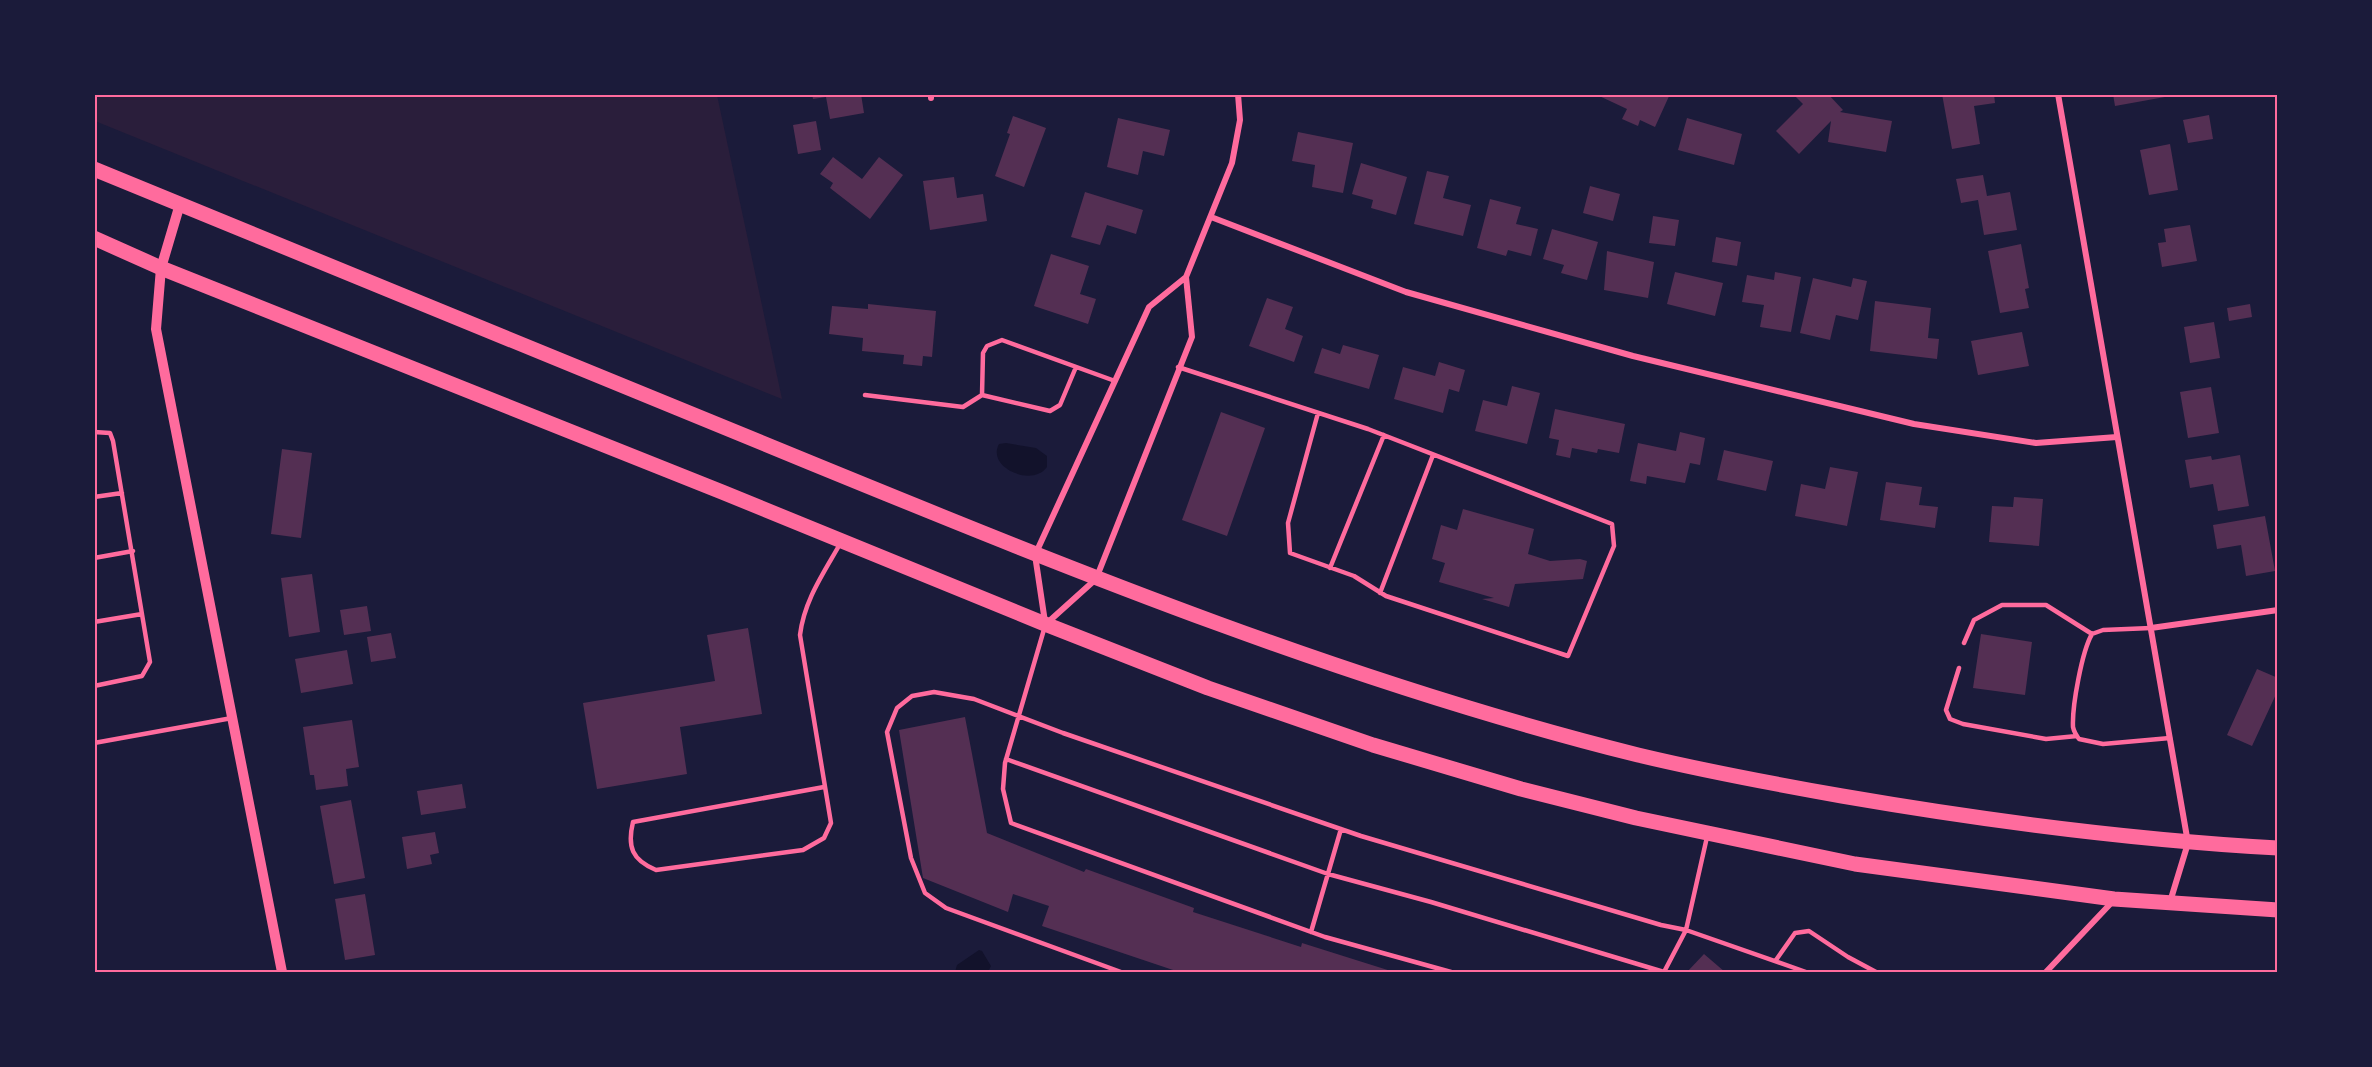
<svg xmlns="http://www.w3.org/2000/svg" width="2372" height="1067" font-family="Cabin,sans-serif">
<style>
.green{fill:#2a1e3b}
.water{fill:#12122b}
.building{fill:#542f53}
.lines{fill:none;stroke-linecap:round;stroke-linejoin:round}
.service{stroke:#ff6b9d;stroke-width:4.5}
.minor{stroke:#ff6b9d;stroke-width:6}
.tertiary{stroke:#ff6b9d;stroke-width:10}
.primary{stroke:#ff6b9d;stroke-width:15}
.neatline{fill:none;stroke:#ff6b9d;stroke-width:2}
</style>
<rect width="100%" height="100%" fill="#1b1b3a"/>
<path class="green" d="M 94,95 L 717,95 L 782,399 L 95,121 Z"/>
<path class="water" d="M 1006,443 L 1036,448 L 1047,456 L 1047,467 C 1032,488 986,467 999,444 Z
M 979,950 L 982,951 L 991,966 L 989,970 L 986,972 L 955,972 L 957,965 Z"/>
<path class="building" d="M 812,94 L 861,94 L 864,113 L 830,119 L 826,97 L 813,99 Z
M 1595,94 L 1670,94 L 1655,127 L 1640,120 L 1638,126 L 1622,119 L 1627,109 Z
M 1793,94 L 1828,94 L 1843,110 L 1840,112 L 1892,121 L 1886,152 L 1828,142 L 1831,121 L 1799,154 L 1776,131 L 1803,104 Z
M 1942,94 L 1994,94 L 1995,103 L 1974,106 L 1980,144 L 1952,149 Z
M 2113,94 L 2165,94 L 2165,97 L 2115,106 Z
M 2209,115 L 2213,139 L 2188,143 L 2183,120 Z
M 1013,116 L 1046,128 L 1024,187 L 995,176 L 1010,134 L 1007,133 Z
M 1118,118 L 1170,130 L 1164,156 L 1143,151 L 1138,175 L 1107,167 Z
M 1687,118 L 1742,134 L 1734,165 L 1678,150 Z
M 816,121 L 821,150 L 798,154 L 793,125 Z
M 1298,132 L 1353,143 L 1343,193 L 1312,187 L 1315,165 L 1292,161 Z
M 2170,144 L 2178,190 L 2149,195 L 2140,150 Z
M 833,157 L 862,179 L 879,157 L 903,175 L 870,219 L 830,188 L 833,183 L 820,174 Z
M 1361,163 L 1407,177 L 1396,215 L 1371,208 L 1373,200 L 1352,194 Z
M 1427,171 L 1449,176 L 1443,198 L 1471,205 L 1463,236 L 1414,224 Z
M 1983,175 L 1987,196 L 2010,192 L 2017,230 L 1984,235 L 1978,200 L 1961,203 L 1956,179 Z
M 954,177 L 957,198 L 983,194 L 987,221 L 930,230 L 923,181 Z
M 1590,186 L 1620,194 L 1613,221 L 1583,213 Z
M 1085,192 L 1143,210 L 1136,234 L 1107,225 L 1100,245 L 1071,237 Z
M 1490,199 L 1521,207 L 1516,224 L 1538,229 L 1531,256 L 1508,250 L 1506,256 L 1477,248 Z
M 1653,216 L 1679,220 L 1675,246 L 1649,243 Z
M 2190,225 L 2197,261 L 2162,267 L 2158,243 L 2166,242 L 2164,229 Z
M 1552,229 L 1598,242 L 1587,280 L 1561,273 L 1564,265 L 1543,259 Z
M 1716,237 L 1741,242 L 1737,266 L 1712,262 Z
M 2021,244 L 2029,288 L 2025,289 L 2029,308 L 2000,313 L 1988,251 Z
M 1607,251 L 1654,262 L 1648,298 L 1604,290 Z
M 1051,254 L 1089,266 L 1080,294 L 1096,299 L 1088,324 L 1034,306 Z
M 1675,272 L 1723,283 L 1715,316 L 1667,304 Z
M 1775,272 L 1801,277 L 1791,332 L 1760,327 L 1764,305 L 1742,302 L 1747,275 L 1774,280 Z
M 1813,278 L 1851,287 L 1853,278 L 1867,281 L 1858,320 L 1836,315 L 1830,340 L 1800,333 Z
M 1267,298 L 1293,307 L 1285,329 L 1303,336 L 1294,362 L 1249,346 Z
M 1875,301 L 1931,308 L 1928,338 L 1939,339 L 1937,359 L 1870,351 Z
M 868,304 L 936,311 L 932,357 L 923,356 L 922,366 L 903,364 L 904,355 L 862,351 L 863,338 L 829,334 L 832,306 L 868,309 Z
M 2250,304 L 2252,317 L 2229,321 L 2227,308 Z
M 2214,322 L 2220,358 L 2190,363 L 2184,327 Z
M 2022,332 L 2029,366 L 1978,375 L 1971,341 Z
M 1343,345 L 1379,355 L 1369,389 L 1314,373 L 1322,348 L 1340,354 Z
M 1439,362 L 1465,370 L 1459,392 L 1449,389 L 1443,413 L 1394,399 L 1403,367 L 1435,376 Z
M 1512,386 L 1540,393 L 1527,444 L 1475,431 L 1483,400 L 1507,406 Z
M 2211,387 L 2219,433 L 2188,438 L 2180,392 Z
M 1555,409 L 1625,424 L 1619,453 L 1598,449 L 1597,453 L 1572,448 L 1570,458 L 1556,455 L 1559,440 L 1549,438 Z
M 1221,412 L 1265,428 L 1227,536 L 1182,520 Z
M 1680,432 L 1705,438 L 1700,465 L 1690,463 L 1685,483 L 1647,476 L 1646,484 L 1630,481 L 1638,443 L 1676,451 Z
M 282,449 L 312,453 L 301,538 L 271,534 Z
M 1724,450 L 1773,461 L 1766,491 L 1717,480 Z
M 2240,455 L 2249,506 L 2218,511 L 2213,484 L 2190,488 L 2185,460 L 2211,456 L 2212,460 Z
M 1830,467 L 1858,472 L 1847,526 L 1795,516 L 1801,484 L 1825,489 Z
M 1886,482 L 1922,487 L 1919,505 L 1938,507 L 1935,528 L 1880,520 Z
M 2014,497 L 2043,499 L 2039,546 L 1989,542 L 1992,506 L 2013,507 Z
M 1463,509 L 1534,529 L 1528,554 L 1550,561 L 1580,559 L 1587,561 L 1583,579 L 1515,584 L 1509,607 L 1482,599 L 1494,598 L 1439,582 L 1445,563 L 1432,559 L 1441,525 L 1457,530 Z
M 2265,516 L 2275,571 L 2246,576 L 2241,545 L 2217,549 L 2213,525 Z
M 312,574 L 320,632 L 289,637 L 281,578 Z
M 367,606 L 371,631 L 344,635 L 340,610 Z
M 748,628 L 762,714 L 680,727 L 687,774 L 597,789 L 583,703 L 715,681 L 707,635 Z
M 391,633 L 396,658 L 371,662 L 367,637 Z
M 1981,634 L 2032,642 L 2025,695 L 1973,688 Z
M 347,650 L 353,684 L 301,693 L 295,659 Z
M 2257,669 L 2278,678 L 2278,690 L 2252,746 L 2227,735 Z
M 965,717 L 987,833 L 1084,872 L 1086,869 L 1194,908 L 1193,912 L 1301,947 L 1302,943 L 1394,972 L 1179,972 L 1042,926 L 1049,906 L 1013,894 L 1008,912 L 923,878 L 899,730 Z
M 352,720 L 359,767 L 346,769 L 348,786 L 316,790 L 314,775 L 310,775 L 303,727 Z
M 462,784 L 466,808 L 421,815 L 417,791 Z
M 351,800 L 365,878 L 334,884 L 320,806 Z
M 435,832 L 439,853 L 430,855 L 432,864 L 407,869 L 402,837 Z
M 365,894 L 375,955 L 345,960 L 335,899 Z
M 1704,954 L 1725,972 L 1687,972 Z"/>
<g class="lines">
<path class="service" d="M 1076,367 L 1060,405 L 1050,411 L 982,395 L 983,353 L 987,346 L 1002,340 L 1115,381
M 1178,367 L 1368,429 L 1612,524 L 1614,546 L 1568,656 L 1386,596 L 1354,576 L 1290,553 L 1288,523 L 1318,413
M 865,395 L 963,407 L 982,395
M 94,432 L 110,433 L 113,441 L 150,662 L 142,676 L 94,686
M 94,497 L 122,493
M 94,558 L 133,551
M 1330,568 L 1384,435
M 1380,593 L 1433,455
M 94,622 L 142,614
M 1045,626 L 1005,763 L 1003,789 L 1011,823 L 1325,937 L 1451,972
M 2151,628 L 2103,630 L 2092,634 C 2082,651 2072,706 2073,727 C 2074,732 2076,735 2079,739 L 2103,744 L 2170,738
M 1964,643 L 1974,620 L 2002,605 L 2046,605 L 2092,634
M 1959,668 L 1946,710 L 1950,719 L 1963,724 L 2046,739 L 2077,736
M 94,743 L 232,718
M 1006,759 L 1328,874 L 1431,902 L 1664,972
M 824,787 L 633,822 C 627,847 632,860 656,870 L 803,850 L 824,838 L 831,823 L 800,635 C 804,601 823,574 840,544
M 1707,837 L 1686,930 L 1806,972
M 1311,932 L 1341,829
M 1776,960 L 1795,933 L 1809,931 L 1848,957 L 1876,972
M 1121,972 L 946,908 L 925,893 L 911,858 L 887,732 L 897,708 L 912,696 L 934,692 L 974,699 L 1063,733 L 1361,836 L 1661,925 L 1686,930 L 1664,972"/>
<path class="minor" d="M 931,94 L 931,98
M 2058,94 L 2188,843 L 2170,902
M 1211,217 L 1406,292 L 1633,356 L 1914,424 L 2036,443 L 2117,437
M 1045,622 L 1035,555 L 1149,307 L 1186,277
M 1046,624 L 1096,579 L 1192,337 L 1186,277 L 1232,163 L 1240,120 L 1238,94
M 2151,628 L 2278,610
M 2046,972 L 2114,900"/>
<path class="tertiary" d="M 180,204 L 161,268 L 156,329 L 282,972"/>
<path class="primary" d="M 94,169 C 333,267 572,365 811,463 C 1082,574 1353,684 1638,755 C 1705,771 1774,784 1842,796 C 1987,821 2131,840 2278,848
M 94,238 L 161,268 L 722,492 L 1045,624 L 1208,688 L 1373,745 L 1521,789 L 1636,818 L 1855,864 L 2114,899 L 2278,910"/>
</g>
<rect width="2372" height="1067" fill="none" stroke="#1b1b3a" stroke-width="192"/>
<rect x="96" y="96" width="2180" height="875" class="neatline"/>
</svg>
